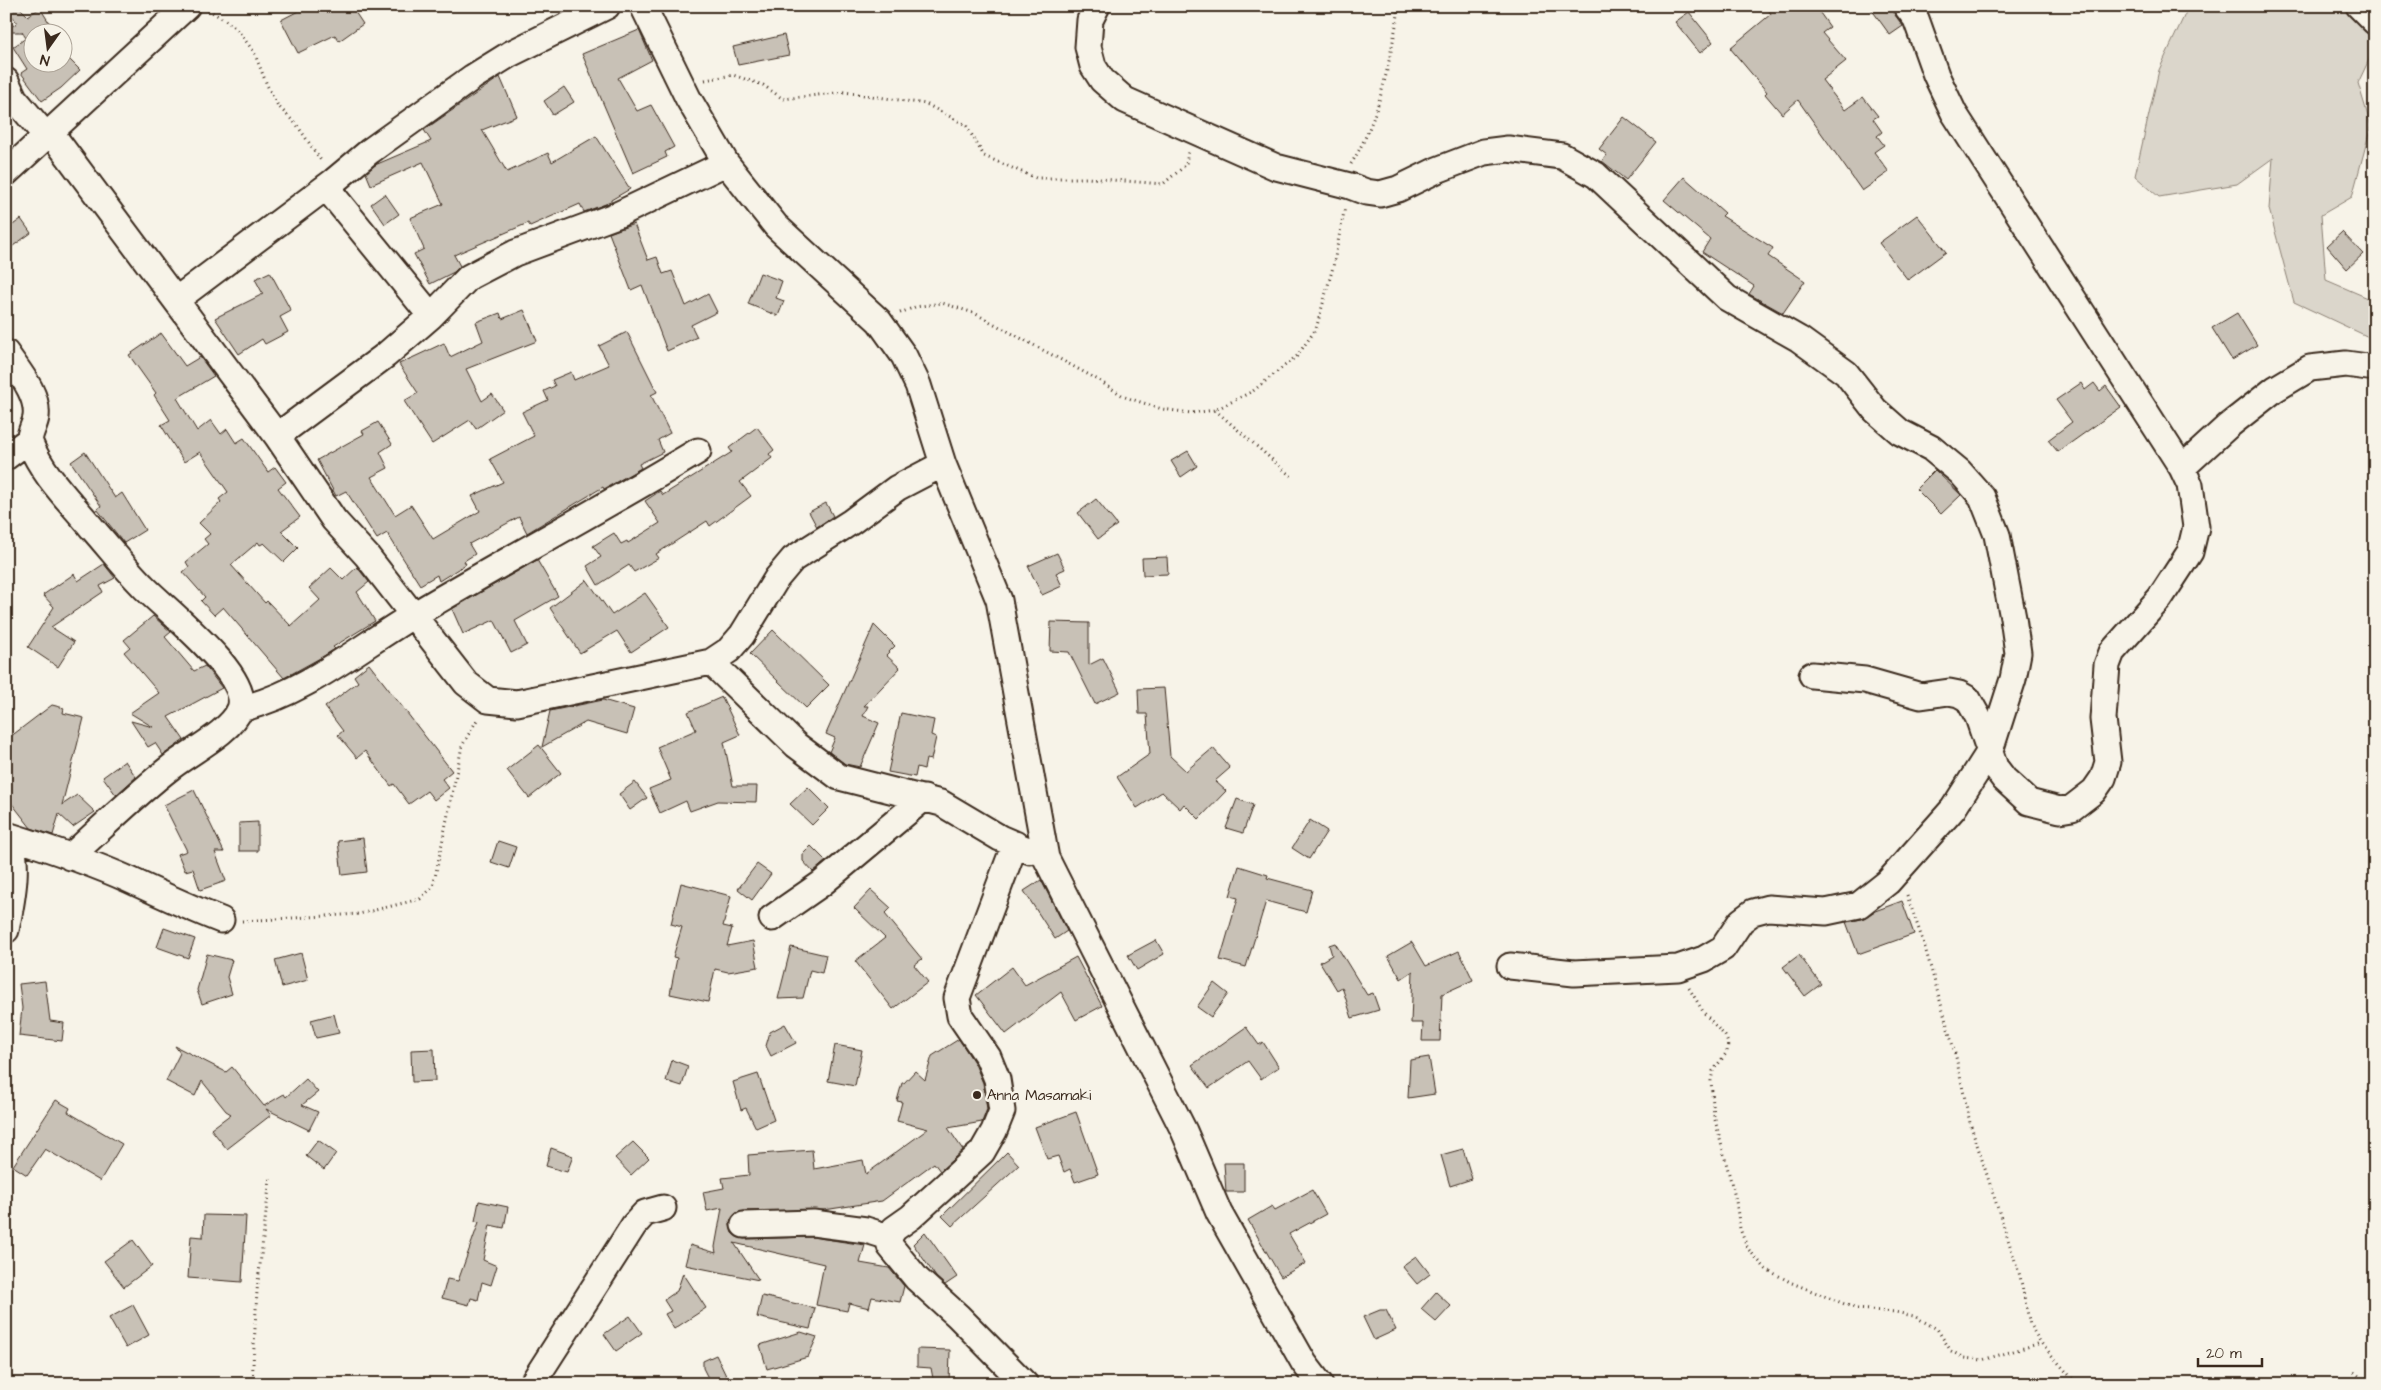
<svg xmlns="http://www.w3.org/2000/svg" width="2381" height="1390" font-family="'Architects Daughter',sans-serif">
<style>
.green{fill:#dbd6cb;stroke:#8b8074}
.building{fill:#c8c1b6;stroke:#3b2a1e}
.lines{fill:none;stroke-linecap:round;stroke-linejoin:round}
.street-casing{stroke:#3b2a1e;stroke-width:29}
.path{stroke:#3b2a1e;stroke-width:3;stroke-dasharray:1 4;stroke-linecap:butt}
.street{stroke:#f7f3e8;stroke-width:25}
.poi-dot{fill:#3b2a1e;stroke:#f7f3e8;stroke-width:2}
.labels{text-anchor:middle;stroke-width:5;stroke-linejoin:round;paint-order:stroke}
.poi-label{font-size:15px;fill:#3b2a1e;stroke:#f7f3e8;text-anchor:start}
</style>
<rect width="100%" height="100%" fill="#f7f3e8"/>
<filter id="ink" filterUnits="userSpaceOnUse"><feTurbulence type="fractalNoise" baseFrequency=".02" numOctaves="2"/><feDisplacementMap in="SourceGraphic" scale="10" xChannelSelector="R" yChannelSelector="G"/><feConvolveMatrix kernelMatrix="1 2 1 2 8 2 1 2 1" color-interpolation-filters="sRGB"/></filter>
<g filter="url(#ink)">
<path class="green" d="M 2178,6 L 2355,6 L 2375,30 L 2375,47 L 2358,83 L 2371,126 L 2352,197 L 2321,215 L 2326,280 L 2375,301 L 2375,340 L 2294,302 L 2269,209 L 2273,158 L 2237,184 L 2159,197 L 2135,176 L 2159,70 L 2186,12 Z"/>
<path class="building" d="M 6,6 L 18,6 L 28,16 L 40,8 L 55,32 L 32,32 L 32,62 L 62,62 L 62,52 L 80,70 L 61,88 L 42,101 L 21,73 L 27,69 L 13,47 L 26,38 L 22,32 L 6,32 L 6,30 L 17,23 Z
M 308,6 L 351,6 L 363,24 L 339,41 L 335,35 L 298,53 L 281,20 Z
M 1766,6 L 1815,6 L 1830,27 L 1822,33 L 1846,61 L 1822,80 L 1845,110 L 1863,97 L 1878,116 L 1873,119 L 1882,132 L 1877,136 L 1884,145 L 1874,152 L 1889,172 L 1862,191 L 1798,100 L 1782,114 L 1765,94 L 1767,92 L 1730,48 L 1771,14 Z
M 1869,6 L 1892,6 L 1895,15 L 1903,26 L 1890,35 Z
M 1689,12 L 1713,42 L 1700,53 L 1675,22 Z
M 639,30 L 652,60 L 618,78 L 637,111 L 651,105 L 674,147 L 665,152 L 667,157 L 633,173 L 582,54 Z
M 784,35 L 789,55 L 738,65 L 733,47 Z
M 500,77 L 517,116 L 482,130 L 507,172 L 548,153 L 552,162 L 596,136 L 630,189 L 611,200 L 611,202 L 584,212 L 580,204 L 530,226 L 528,223 L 454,255 L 460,266 L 454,272 L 430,284 L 414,254 L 424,249 L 410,218 L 443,204 L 423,162 L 371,185 L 366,173 L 375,165 L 431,141 L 424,130 Z
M 564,87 L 574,102 L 553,115 L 544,101 Z
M 1624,117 L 1656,142 L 1626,180 L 1602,161 L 1607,155 L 1599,149 Z
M 1684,177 L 1725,213 L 1722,216 L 1773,248 L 1768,256 L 1805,281 L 1783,313 L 1749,294 L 1754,286 L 1702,252 L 1710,239 L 1664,200 Z
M 385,194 L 399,214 L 385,224 L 371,204 Z
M 1917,215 L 1946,252 L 1908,280 L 1879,243 Z
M 21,219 L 31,233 L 6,251 L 6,230 Z
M 634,224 L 648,260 L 657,257 L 663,274 L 672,271 L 686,306 L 708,294 L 717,312 L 691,325 L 697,337 L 667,351 L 642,285 L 631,290 L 609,233 Z
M 2342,232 L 2363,254 L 2347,269 L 2327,246 Z
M 270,272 L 291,311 L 280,317 L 288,332 L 265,344 L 262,339 L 239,354 L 215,318 L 263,294 L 255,279 Z
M 760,273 L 782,281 L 776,298 L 784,301 L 778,316 L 748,304 Z
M 524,310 L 537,341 L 466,369 L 482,401 L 492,394 L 503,410 L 476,429 L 470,420 L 432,444 L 404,401 L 418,393 L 399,364 L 444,343 L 450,357 L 483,341 L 476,322 L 500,313 L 502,319 Z
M 2237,313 L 2257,345 L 2232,360 L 2212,328 Z
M 627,332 L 657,392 L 651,395 L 670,433 L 658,440 L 663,452 L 639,464 L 641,468 L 604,489 L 603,487 L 527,533 L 519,517 L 469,544 L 475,554 L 464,561 L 466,564 L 439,581 L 437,575 L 420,585 L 387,533 L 377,539 L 346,491 L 336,496 L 317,460 L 364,434 L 362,431 L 378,422 L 392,444 L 380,452 L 388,468 L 371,477 L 395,515 L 411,505 L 433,539 L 480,511 L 472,496 L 503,482 L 490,459 L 534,436 L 522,412 L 548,400 L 544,391 L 555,386 L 552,380 L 571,372 L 574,380 L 609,365 L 599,346 Z
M 161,333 L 185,366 L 200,357 L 214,376 L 177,398 L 197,431 L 211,420 L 221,434 L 227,429 L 236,443 L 244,438 L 268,472 L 275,467 L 286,482 L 278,488 L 300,517 L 281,531 L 298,548 L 284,562 L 264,543 L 260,545 L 258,542 L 231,565 L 265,603 L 267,601 L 291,626 L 320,600 L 309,588 L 331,568 L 343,580 L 357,567 L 369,582 L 357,592 L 375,621 L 333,647 L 335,649 L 322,657 L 284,678 L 223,607 L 214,615 L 201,601 L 205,597 L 183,572 L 189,567 L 186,562 L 208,544 L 204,539 L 210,534 L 199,523 L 221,502 L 219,499 L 228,492 L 200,452 L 184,462 L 161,425 L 170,420 L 154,395 L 156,393 L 129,355 Z
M 2081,383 L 2085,390 L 2094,383 L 2100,391 L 2106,386 L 2121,407 L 2058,452 L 2048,440 L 2072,422 L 2056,400 Z
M 757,427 L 774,450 L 769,454 L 772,458 L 740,482 L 751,496 L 710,526 L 707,521 L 656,554 L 659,558 L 634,572 L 629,565 L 598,585 L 587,566 L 601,557 L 593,546 L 614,533 L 621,544 L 627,541 L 628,543 L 660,523 L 645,501 L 660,491 L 663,495 L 732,452 L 729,448 Z
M 1188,451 L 1197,466 L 1181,477 L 1171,461 Z
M 85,452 L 115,498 L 122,493 L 145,530 L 124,543 L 97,509 L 101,506 L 71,462 Z
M 1935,470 L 1961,495 L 1941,514 L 1916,489 Z
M 1096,499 L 1117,525 L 1098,539 L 1078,513 Z
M 826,503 L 833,516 L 817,527 L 809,512 Z
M 1057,553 L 1065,569 L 1056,573 L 1062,586 L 1042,595 L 1028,566 Z
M 1167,557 L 1168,574 L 1143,575 L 1142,558 Z
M 537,560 L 558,596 L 515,621 L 527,645 L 511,653 L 494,620 L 463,634 L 452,609 Z
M 104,564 L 115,578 L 100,586 L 103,592 L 51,627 L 74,642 L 58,667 L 28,647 L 54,607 L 43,595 L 74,574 L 78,581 Z
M 587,580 L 612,615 L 645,593 L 669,627 L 631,652 L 617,631 L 580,653 L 550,608 Z
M 153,616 L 171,632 L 165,637 L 194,671 L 205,666 L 222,688 L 168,717 L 184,740 L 163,755 L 155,743 L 148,747 L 131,721 L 153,727 L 130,713 L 159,693 L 124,652 L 130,647 L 124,640 Z
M 1051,622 L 1089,623 L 1089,665 L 1103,658 L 1120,692 L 1095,704 L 1069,652 L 1050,651 Z
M 874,625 L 895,646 L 886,655 L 900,668 L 864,706 L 868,706 L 863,716 L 879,723 L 860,767 L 845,764 L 829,752 L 835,738 L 826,734 Z
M 773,630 L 829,685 L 806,708 L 750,654 Z
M 369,664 L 452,771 L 442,779 L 449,788 L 434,800 L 427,791 L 409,804 L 394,784 L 391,786 L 365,751 L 357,758 L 338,735 L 343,731 L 325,707 L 358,682 L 354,676 Z
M 1164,688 L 1170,756 L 1186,771 L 1213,748 L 1230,768 L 1215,781 L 1226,791 L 1199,819 L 1184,804 L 1180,809 L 1162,792 L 1137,808 L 1117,777 L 1150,754 L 1147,714 L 1139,714 L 1138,689 Z
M 722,697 L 740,735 L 724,742 L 733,786 L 757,786 L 756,802 L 718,801 L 690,811 L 686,801 L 660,813 L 649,789 L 671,780 L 657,747 L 696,730 L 688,712 Z
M 603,700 L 634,709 L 627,734 L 586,722 L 542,747 L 550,711 Z
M 52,705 L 64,708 L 63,713 L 84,718 L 62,805 L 77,795 L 95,812 L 73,827 L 59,814 L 53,835 L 31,828 L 6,796 L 6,740 Z
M 901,713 L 934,720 L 931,735 L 936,737 L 931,760 L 926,759 L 924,769 L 917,767 L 915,777 L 888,772 Z
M 539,745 L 561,773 L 529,798 L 507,770 Z
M 125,761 L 136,777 L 116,795 L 103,777 Z
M 635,782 L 647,798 L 630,810 L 619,794 Z
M 808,787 L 829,808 L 812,825 L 790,804 Z
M 194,790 L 224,852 L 215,852 L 226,881 L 200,890 L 193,869 L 185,871 L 178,854 L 187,851 L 164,805 Z
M 1237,799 L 1253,805 L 1243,833 L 1226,828 Z
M 1310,820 L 1327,831 L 1309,859 L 1292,848 Z
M 258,822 L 258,851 L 239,851 L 239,823 Z
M 363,838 L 367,872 L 342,875 L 338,841 Z
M 498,841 L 516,847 L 509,868 L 491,862 Z
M 811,846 L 826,861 L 813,872 L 803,861 L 803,854 Z
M 757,864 L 771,874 L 752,900 L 738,889 Z
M 1239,866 L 1268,875 L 1267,878 L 1312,890 L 1306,912 L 1266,901 L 1246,967 L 1220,960 L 1238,898 L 1230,896 Z
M 1041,880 L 1067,931 L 1055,939 L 1024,891 Z
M 681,883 L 731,896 L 723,926 L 732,928 L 727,946 L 753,941 L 758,967 L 728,972 L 715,969 L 708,1002 L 670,994 L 677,958 L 673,957 L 682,927 L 671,924 Z
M 871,890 L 891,908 L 885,914 L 922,959 L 914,965 L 928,982 L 893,1009 L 855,961 L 885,938 L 854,908 Z
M 1902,901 L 1914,934 L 1858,954 L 1846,922 L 1862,919 L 1875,911 Z
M 164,928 L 195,939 L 188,958 L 157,947 Z
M 1156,940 L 1164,954 L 1137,970 L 1128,955 Z
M 1412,942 L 1426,966 L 1459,951 L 1473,980 L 1442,994 L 1440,1041 L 1422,1041 L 1423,1023 L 1411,1023 L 1413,971 L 1401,979 L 1388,956 Z
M 1335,943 L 1367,995 L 1373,993 L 1379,1010 L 1352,1018 L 1342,987 L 1337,990 L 1320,962 L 1332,955 L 1329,945 Z
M 791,947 L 826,955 L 822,973 L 810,970 L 803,998 L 778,999 Z
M 301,953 L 308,980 L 282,987 L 275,960 Z
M 207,954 L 232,960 L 227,977 L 232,994 L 202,1004 L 197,990 Z
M 1799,955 L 1821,984 L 1805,996 L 1783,967 Z
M 1076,957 L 1102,1006 L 1076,1020 L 1061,992 L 1006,1034 L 976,995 L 1012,967 L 1025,985 Z
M 45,981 L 50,1021 L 64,1023 L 62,1041 L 19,1036 L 22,1008 L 19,984 Z
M 1214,983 L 1228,994 L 1211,1017 L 1197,1007 Z
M 334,1014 L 339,1033 L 316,1038 L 311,1020 Z
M 785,1024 L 796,1043 L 771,1056 L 766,1046 L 770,1032 Z
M 1246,1027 L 1259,1045 L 1263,1042 L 1279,1067 L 1261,1079 L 1248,1061 L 1209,1088 L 1192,1065 Z
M 959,1039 L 975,1064 L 983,1083 L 987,1109 L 982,1122 L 948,1128 L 963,1150 L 940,1171 L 934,1163 L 882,1201 L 824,1210 L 744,1211 L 736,1213 L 732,1218 L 730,1225 L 732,1233 L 737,1237 L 744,1239 L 812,1237 L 865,1245 L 860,1263 L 889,1268 L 904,1286 L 900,1302 L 872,1297 L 869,1308 L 849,1303 L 847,1311 L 816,1305 L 824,1264 L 734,1243 L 759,1280 L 685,1265 L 690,1245 L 716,1253 L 715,1247 L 722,1208 L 707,1211 L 703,1192 L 724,1188 L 722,1178 L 749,1175 L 748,1155 L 812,1150 L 814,1169 L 863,1160 L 866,1174 L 928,1129 L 897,1121 L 902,1102 L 897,1101 L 902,1083 L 904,1083 L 915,1071 L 925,1080 L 932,1056 Z
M 835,1045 L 862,1050 L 855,1086 L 828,1081 Z
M 175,1046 L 226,1072 L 232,1067 L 264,1106 L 284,1094 L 286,1097 L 306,1079 L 318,1092 L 302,1105 L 318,1112 L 309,1130 L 266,1109 L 271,1115 L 227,1149 L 211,1129 L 231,1114 L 226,1111 L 202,1081 L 195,1096 L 166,1081 L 180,1053 Z
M 434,1049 L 435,1081 L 412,1082 L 411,1050 Z
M 1429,1057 L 1435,1094 L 1408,1098 L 1410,1060 Z
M 672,1060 L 688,1066 L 682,1086 L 666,1081 Z
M 758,1074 L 774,1120 L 756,1128 L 746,1108 L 741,1110 L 733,1082 Z
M 56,1100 L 70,1108 L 68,1112 L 122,1144 L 100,1181 L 45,1149 L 27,1175 L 13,1166 Z
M 1076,1112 L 1098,1174 L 1075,1182 L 1070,1169 L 1064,1172 L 1058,1156 L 1047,1159 L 1035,1127 Z
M 318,1140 L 336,1153 L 324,1170 L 306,1156 Z
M 633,1142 L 649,1158 L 631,1175 L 615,1158 Z
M 551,1148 L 573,1156 L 567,1172 L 546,1166 Z
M 1463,1149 L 1472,1179 L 1450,1186 L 1441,1155 Z
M 1007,1152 L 1019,1165 L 952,1226 L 942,1216 Z
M 1224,1163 L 1244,1163 L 1244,1192 L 1226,1192 Z
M 1312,1190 L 1326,1214 L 1289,1234 L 1306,1263 L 1281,1277 L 1248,1220 L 1272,1206 L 1275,1210 Z
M 479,1201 L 508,1207 L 504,1228 L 490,1225 L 483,1260 L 497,1266 L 491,1285 L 482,1282 L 478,1300 L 471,1298 L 469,1305 L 442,1298 L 447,1279 L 458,1281 L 479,1222 L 475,1221 Z
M 204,1215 L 246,1216 L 242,1282 L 188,1278 L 191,1236 L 203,1237 Z
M 925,1232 L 957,1277 L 945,1285 L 936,1277 L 913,1244 Z
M 133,1240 L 152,1266 L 124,1287 L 104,1261 Z
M 1416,1256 L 1430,1274 L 1417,1284 L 1402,1266 Z
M 683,1273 L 706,1308 L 674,1329 L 665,1314 L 671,1311 L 664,1300 L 677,1291 Z
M 1436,1292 L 1451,1306 L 1436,1322 L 1421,1309 Z
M 762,1296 L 815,1308 L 810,1329 L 757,1317 Z
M 133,1305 L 149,1335 L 126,1348 L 109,1318 Z
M 1380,1310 L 1386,1310 L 1396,1330 L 1374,1340 L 1363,1317 Z
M 630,1316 L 642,1333 L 616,1351 L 604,1334 Z
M 801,1332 L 817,1337 L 808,1357 L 767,1369 L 760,1345 Z
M 917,1349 L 950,1350 L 949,1384 L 934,1384 L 931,1368 L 917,1367 Z
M 716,1355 L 730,1384 L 711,1384 L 703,1368 L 703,1361 Z"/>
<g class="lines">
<defs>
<path id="street" d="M 643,6 L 688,98 L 726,163 L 776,226 L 879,321 L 904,356 L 918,385 L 943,464 L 999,600 L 1046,858 L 1184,1131 L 1219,1213 L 1304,1363 L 1320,1384
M 1097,6 L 1090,20 L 1088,47 L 1093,66 L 1102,80 L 1125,100 L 1276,167 L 1350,186 L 1366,192 L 1380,194 L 1398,189 L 1437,170 L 1484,152 L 1508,149 L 1562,156 L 1596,175 L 1727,298 L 1799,339 L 1846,373 L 1875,410 L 1900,432 L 1931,448 L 1960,472 L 1982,497 L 1997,535 L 2013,618 L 2018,653 L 2013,679 L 1990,751 L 1953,809 L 1888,882 L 1859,905 L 1826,912 L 1768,908 L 1753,912 L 1741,921 L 1723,948 L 1704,959 L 1678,968 L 1574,973 L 1510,966
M 2359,6 L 2375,22
M 6,81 L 14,98 L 47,137
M 51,133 L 277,436 L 334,520 L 367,556 L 466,683 L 488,700 L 517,703 L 711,662 L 729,650 L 742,635 L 777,578 L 793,559 L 851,522 L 897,488 L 943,464
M 6,173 L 187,6
M 326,187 L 431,316
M 176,300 L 334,181 L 370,151 L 473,77 L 510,54 L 607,6
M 6,353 C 18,371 39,394 36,417 C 35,425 28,435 30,443 C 43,476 70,501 92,528 C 109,547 124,567 142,585 C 162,607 253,676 240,709 C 232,731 190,752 171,767 C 136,794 103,827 70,857
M 277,436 L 386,355 L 431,316 L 469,277 L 515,253 L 617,215 L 726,163
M 6,457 L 29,440
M 2182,468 L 2228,426 L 2275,389 L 2310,368 L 2346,364 L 2375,368
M 711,662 L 796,745 L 839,777 L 941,803 L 1000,838 L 1030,851
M 1812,675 L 1865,680 L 1921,696 L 1949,692 L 1959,694 L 1968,699 L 1978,717 L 1995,767 L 2004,779 L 2029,802 L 2060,810 L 2072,808 L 2094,791 L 2103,778 L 2108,762 L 2103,719 L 2107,665 L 2112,652 L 2160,598 L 2190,552 L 2196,527 L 2190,485 L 2182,468 L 1954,113 L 1936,75 L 1916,19 L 1906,6
M 240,709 C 304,694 357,649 412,616 C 507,559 604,508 698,451
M 6,834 C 22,855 11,905 6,930
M 7,835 C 48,848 90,862 130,880 C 160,894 190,908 221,920
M 1015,844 L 957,998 L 960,1016 L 988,1057 L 997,1079 L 1002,1111 L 994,1131 L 982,1152 L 911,1217 L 894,1229 L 889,1237 L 890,1246 L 917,1279 L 958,1316 L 1025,1384
M 772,918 L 821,884 L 924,798
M 744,1225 L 813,1223 L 866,1230 L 889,1237
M 532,1384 L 634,1225 L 645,1213 L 663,1208"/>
</defs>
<use href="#street" class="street-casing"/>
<path class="path" d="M 208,10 L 227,21 L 239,32 L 254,52 L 267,85 L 278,106 L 297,125 L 322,162
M 705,80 L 733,75 L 763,85 L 783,99 L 844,92 L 926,104 L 966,125 L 984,156 L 1036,178 L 1088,178 L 1163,184 L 1186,165 L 1188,152
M 1351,164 C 1380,118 1388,67 1398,15 L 1396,6
M 900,313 L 915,307 L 942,303 L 974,313 L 1093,377 L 1125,397 L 1162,409 L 1191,413 L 1215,410 L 1253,391 L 1297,356 L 1316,329 L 1333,267 L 1345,207
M 1215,410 L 1292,477
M 1907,895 L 1924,944 L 1956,1057 L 1970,1123 L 2020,1276 L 2030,1325 L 2041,1343 L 2077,1384
M 242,921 L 359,914 L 420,899 L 433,887 L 462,746 L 478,718
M 1689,988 L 1704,1013 L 1725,1036 L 1728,1043 L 1727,1052 L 1713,1071 L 1711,1081 L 1714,1116 L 1736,1201 L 1740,1229 L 1748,1249 L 1766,1269 L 1792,1283 L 1857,1309 L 1895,1312 L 1914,1316 L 1937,1329 L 1951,1351 L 1964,1358 L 1982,1360 L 2041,1343
M 2354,1372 L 2369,1384
M 252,1384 L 257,1291 L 270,1178"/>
<use href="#street" class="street"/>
</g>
</g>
<circle class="poi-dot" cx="977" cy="1095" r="5"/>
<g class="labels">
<g class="poi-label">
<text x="987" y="1100">Anna Masamaki</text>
</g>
</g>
<rect width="2381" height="1390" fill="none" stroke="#f7f3e8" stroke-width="25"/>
<rect x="12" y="12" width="2356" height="1365" fill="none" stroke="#3b2a1e" stroke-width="2" filter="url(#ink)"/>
<g transform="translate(48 48) rotate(194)"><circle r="24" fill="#f7f3e8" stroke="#aca397"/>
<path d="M0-4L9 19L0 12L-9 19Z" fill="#3b2a1e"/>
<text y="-8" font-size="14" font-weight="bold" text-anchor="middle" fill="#3b2a1e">N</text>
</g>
<path d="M2198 1358v8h64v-8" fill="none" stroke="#3b2a1e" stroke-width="2.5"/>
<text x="2206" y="1358" font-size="15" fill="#3b2a1e" stroke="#f7f3e8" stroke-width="4" paint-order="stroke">20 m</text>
</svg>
